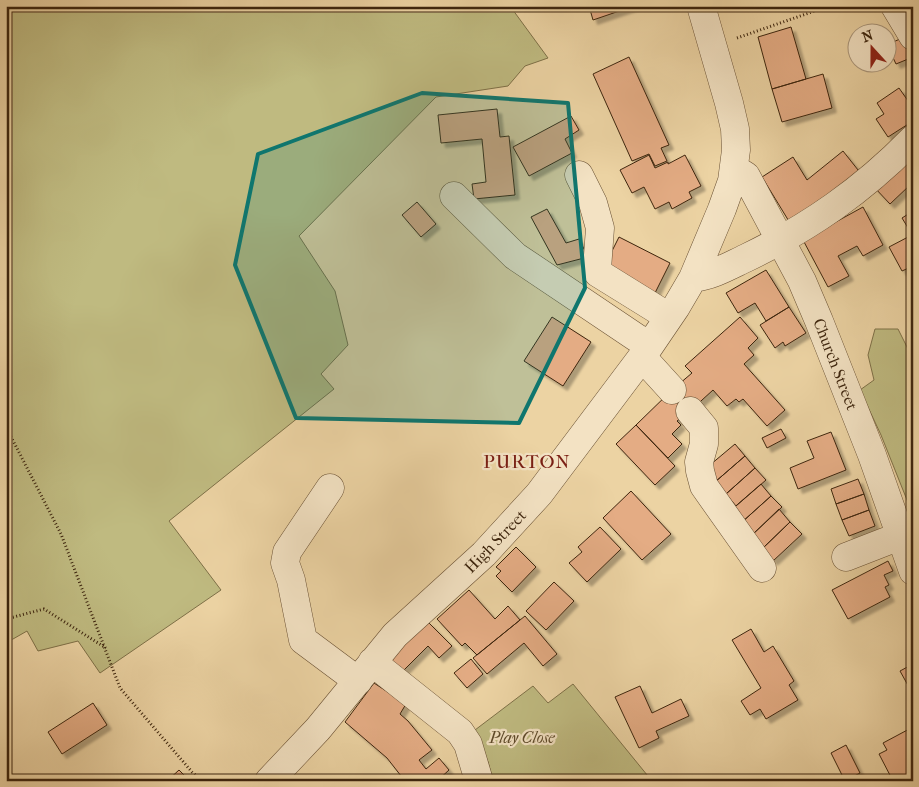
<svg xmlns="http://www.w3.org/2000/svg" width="919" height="787" font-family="'IM FELL French Canon',serif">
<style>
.green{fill:#bfba80;stroke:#7e7047}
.building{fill:#e4ac84;stroke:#3d250e;filter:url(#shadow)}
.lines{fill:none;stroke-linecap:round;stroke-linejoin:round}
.minor-casing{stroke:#695033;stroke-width:29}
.path{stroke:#3d250e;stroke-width:3;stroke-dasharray:1 2.5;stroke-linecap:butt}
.minor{stroke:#f3e2c3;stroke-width:28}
.marked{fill:#0f766e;fill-opacity:0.2;stroke:#0f766e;stroke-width:4;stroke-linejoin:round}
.labels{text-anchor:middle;stroke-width:4.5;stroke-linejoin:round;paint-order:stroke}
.street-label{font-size:16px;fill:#3d250e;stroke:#f3e2c3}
.park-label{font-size:16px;font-style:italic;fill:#5e4a2a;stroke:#f3e2c3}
.quarter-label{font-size:19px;letter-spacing:1px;fill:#7a1f14;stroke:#f3e2c3}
</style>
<defs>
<filter id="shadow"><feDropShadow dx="4.5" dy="4.5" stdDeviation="1" flood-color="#0004"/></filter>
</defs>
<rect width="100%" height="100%" fill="#ecd3a3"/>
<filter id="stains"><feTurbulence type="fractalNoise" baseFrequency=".004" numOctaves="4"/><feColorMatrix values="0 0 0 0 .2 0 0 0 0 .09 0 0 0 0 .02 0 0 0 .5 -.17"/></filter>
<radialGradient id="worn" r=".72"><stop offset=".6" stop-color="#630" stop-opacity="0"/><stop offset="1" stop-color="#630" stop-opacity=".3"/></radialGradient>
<path class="green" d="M 6,6 L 510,6 L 548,58 L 525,66 L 508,86 L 436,97 L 299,236 L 335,291 L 348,345 L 321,374 L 334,389 L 169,521 L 221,590 L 100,673 L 78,641 L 38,651 L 27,631 L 6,643 Z
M 875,329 L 898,329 L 911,355 L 913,354 L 913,515 L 881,435 L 860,390 L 874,380 L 868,355 Z
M 573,684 L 652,781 L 493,781 L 488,762 L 475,730 L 533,686 L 548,703 Z"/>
<path class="building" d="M 589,6 L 634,6 L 593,20 Z
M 791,27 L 806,79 L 772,89 L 758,37 Z
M 904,37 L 913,57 L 896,64 L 887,45 Z
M 629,57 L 669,145 L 661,148 L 667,161 L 655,166 L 649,154 L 632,161 L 593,74 Z
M 823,74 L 832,108 L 782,122 L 772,89 Z
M 899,88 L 913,108 L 913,121 L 888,137 L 876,119 L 884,114 L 877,103 Z
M 497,109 L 500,137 L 509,136 L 515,195 L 474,199 L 472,184 L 486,182 L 482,139 L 441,143 L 438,115 Z
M 571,116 L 579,130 L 565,139 L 572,153 L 529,176 L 513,147 Z
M 843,151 L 862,175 L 790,223 L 762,177 L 793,157 L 807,180 Z
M 649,155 L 655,168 L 668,162 L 668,164 L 685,155 L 701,186 L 689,192 L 692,198 L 672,209 L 669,202 L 655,209 L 644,187 L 632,193 L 620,170 Z
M 902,157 L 913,167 L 913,188 L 910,185 L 890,204 L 874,187 Z
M 417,202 L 436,224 L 421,237 L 402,215 Z
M 863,207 L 883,245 L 863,256 L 857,246 L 838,256 L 849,276 L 828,287 L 803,240 Z
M 547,209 L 566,243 L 579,239 L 588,257 L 557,265 L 531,217 Z
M 913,211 L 913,236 L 902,218 Z
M 910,236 L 913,240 L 913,266 L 902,271 L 889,247 Z
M 619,237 L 670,263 L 654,295 L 603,269 Z
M 766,270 L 789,307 L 766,321 L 755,303 L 738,313 L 726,293 Z
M 789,307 L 806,333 L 785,346 L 783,342 L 775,348 L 760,325 Z
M 552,317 L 591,342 L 563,386 L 524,361 Z
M 740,317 L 758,338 L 748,348 L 754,355 L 744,364 L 785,410 L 767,426 L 743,399 L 739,402 L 736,399 L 727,406 L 713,390 L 690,411 L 672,390 L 692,373 L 685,366 Z
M 672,390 L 690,411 L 677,421 L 681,425 L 672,434 L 682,444 L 668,458 L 636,425 Z
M 636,425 L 675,466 L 655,485 L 616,444 Z
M 781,429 L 786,438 L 767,448 L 762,438 Z
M 831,432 L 846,470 L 798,489 L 790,468 L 814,458 L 807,441 Z
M 735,444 L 745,456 L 715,482 L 704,470 Z
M 745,456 L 755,468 L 726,494 L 715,482 Z
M 755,468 L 766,480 L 736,506 L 726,494 Z
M 858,479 L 864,494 L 836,504 L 831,489 Z
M 761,484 L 771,496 L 741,523 L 730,511 Z
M 631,491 L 671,534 L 642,560 L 603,518 Z
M 864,494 L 869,510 L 842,520 L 836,504 Z
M 771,496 L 782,507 L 752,535 L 741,523 Z
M 779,509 L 790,522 L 762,549 L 750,537 Z
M 869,510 L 875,526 L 849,536 L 842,520 Z
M 790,522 L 802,534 L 773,561 L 762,549 Z
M 600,527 L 621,549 L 587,582 L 569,563 L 582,552 L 578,547 Z
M 516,547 L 536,567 L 512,592 L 496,576 L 501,571 L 496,567 Z
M 888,561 L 893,571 L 884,575 L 889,585 L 885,587 L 890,597 L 848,619 L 832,590 Z
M 554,582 L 574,601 L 546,630 L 526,611 Z
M 469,590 L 495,619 L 508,606 L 520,620 L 477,655 L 465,643 L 462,646 L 437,619 Z
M 525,616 L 557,654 L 543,666 L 524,643 L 487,674 L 473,658 Z
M 428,622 L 452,646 L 439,658 L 428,646 L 398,676 L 385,663 Z
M 751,629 L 764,652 L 773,646 L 794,681 L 789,685 L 798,700 L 766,719 L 760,709 L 750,715 L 741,701 L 761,688 L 732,640 Z
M 471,659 L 483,674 L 467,688 L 454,673 Z
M 913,664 L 913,687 L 910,689 L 900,671 Z
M 374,683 L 406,704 L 400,714 L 408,721 L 432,750 L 419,760 L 426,769 L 439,758 L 449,770 L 437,781 L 405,781 L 387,758 L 345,722 Z
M 640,686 L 652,713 L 681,699 L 689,716 L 656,731 L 659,738 L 639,748 L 615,697 Z
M 93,703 L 107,725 L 62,754 L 48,732 Z
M 913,727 L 913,781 L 893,781 L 879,754 L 887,750 L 883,743 Z
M 846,745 L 860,773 L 845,781 L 831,753 Z
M 179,770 L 190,781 L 167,781 Z"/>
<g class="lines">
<defs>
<path id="minor" d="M 895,6 L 913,36
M 735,169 L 746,176 L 802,281 L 819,321 L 872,455 L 913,571
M 579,175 L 593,203 L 600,228 L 597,269 L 598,273 L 669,317
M 454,196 L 515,256 L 637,338 L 650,345
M 693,278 C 712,276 729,266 746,258 C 810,227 863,190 913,139
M 642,357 L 672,390
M 690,411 L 704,428 L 704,444 L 699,462 L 700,471 L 704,486 L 762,568
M 330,488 L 287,552 L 285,563 L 291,580 L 303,640 L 358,681
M 846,557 L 900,536
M 372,662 L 460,732 L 468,744 L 479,781
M 269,781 L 318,729 L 395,635 L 484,554 L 539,494 L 642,357 L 676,307 L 693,278 L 722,209 L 732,181 L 736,150 L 735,129 L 729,103 L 701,6"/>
</defs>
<use href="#minor" class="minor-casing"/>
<path class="path" d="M 737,38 L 829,6
M 6,427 L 61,534 L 120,688 L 192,772 L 202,781
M 6,619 L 44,609 L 106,648"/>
<use href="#minor" class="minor"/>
</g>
<path class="marked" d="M 422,93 L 568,103 L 585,288 L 519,423 L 296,418 L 235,265 L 258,154 Z"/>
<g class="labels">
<g class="street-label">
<text transform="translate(836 364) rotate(69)" y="6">Church Street</text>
<text transform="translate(495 541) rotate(-46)" y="6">High Street</text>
</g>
<g class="park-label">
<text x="522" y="743">Play Close</text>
</g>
<g class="quarter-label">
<text x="527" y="468">PURTON</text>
</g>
</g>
<rect width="919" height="787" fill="none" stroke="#ecd3a3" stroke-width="25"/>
<rect x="8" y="8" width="904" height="772" fill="none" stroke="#3d250e" stroke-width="2.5"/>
<rect x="12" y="12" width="894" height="762" fill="none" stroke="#3d250e"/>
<g transform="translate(872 48) rotate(339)"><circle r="24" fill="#f3e2c3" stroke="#aa967b"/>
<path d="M0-4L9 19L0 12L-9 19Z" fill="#8f2418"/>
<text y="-8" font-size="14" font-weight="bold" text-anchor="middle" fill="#3d250e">N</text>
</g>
<rect width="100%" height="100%" filter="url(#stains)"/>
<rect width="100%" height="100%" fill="url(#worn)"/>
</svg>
